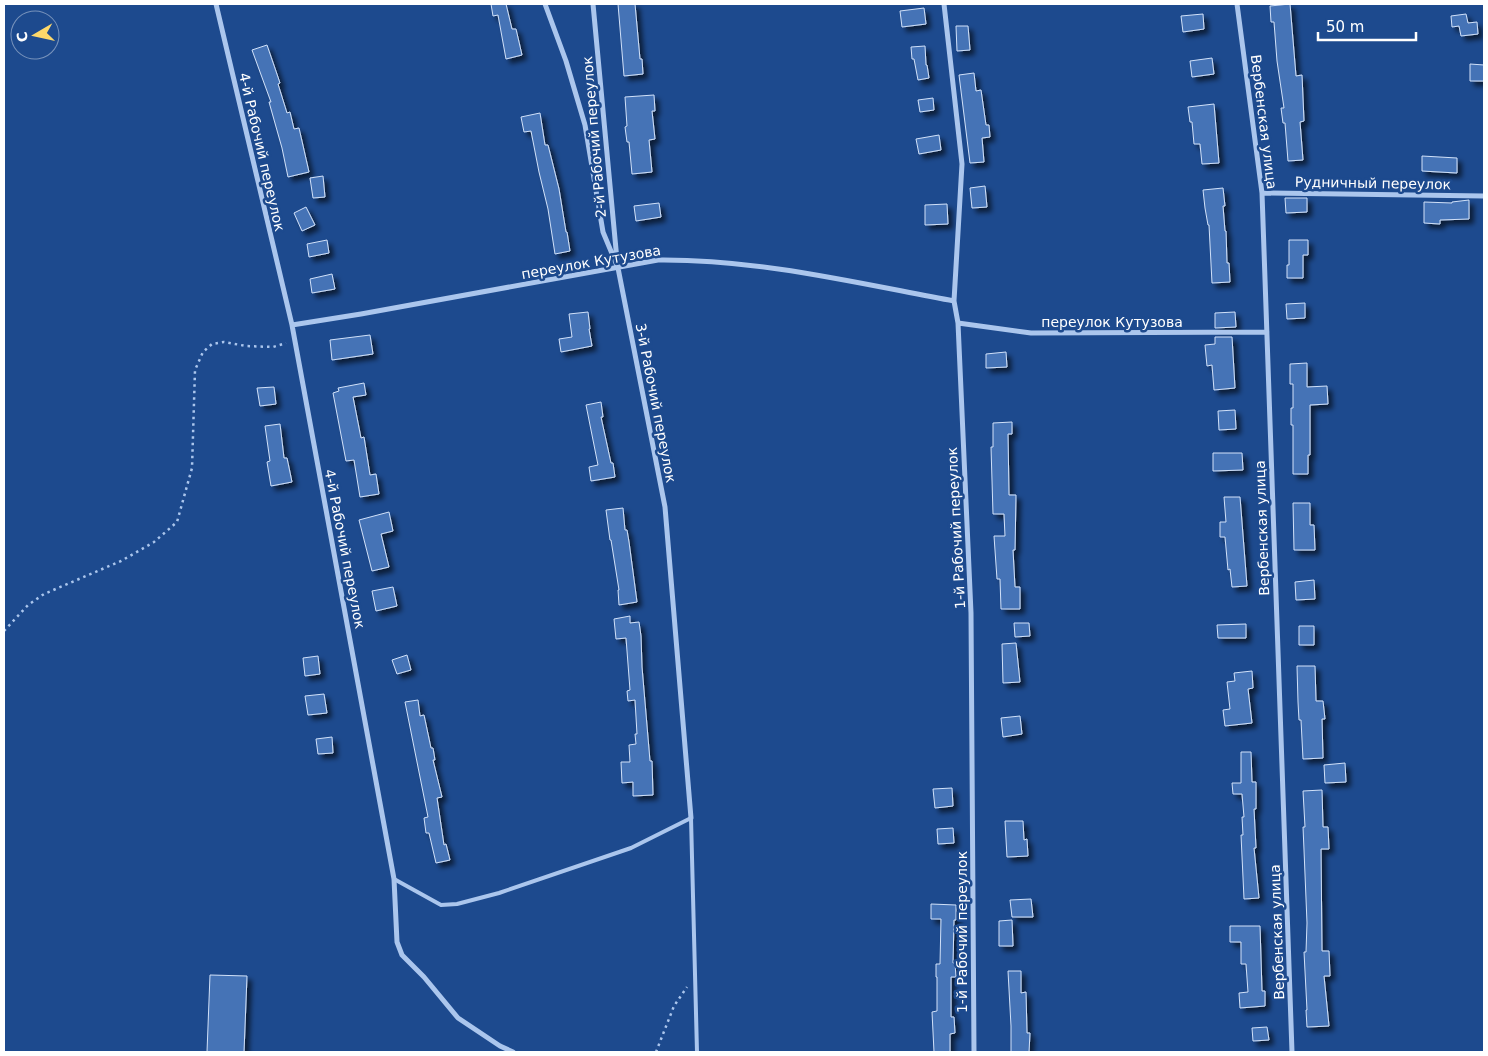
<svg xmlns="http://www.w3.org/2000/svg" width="1488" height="1056" font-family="'DejaVu Sans',sans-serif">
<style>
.building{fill:#4573b6;stroke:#d1e1f9;filter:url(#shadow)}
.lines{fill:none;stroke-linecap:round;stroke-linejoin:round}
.path{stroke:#abc6ed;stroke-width:2.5;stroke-dasharray:2.5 4;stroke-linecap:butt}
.lane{stroke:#abc6ed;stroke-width:4}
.street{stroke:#abc6ed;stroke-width:5}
.labels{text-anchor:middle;stroke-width:5;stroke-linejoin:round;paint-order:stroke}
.street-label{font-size:14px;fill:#fff;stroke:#1d4a8e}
</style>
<defs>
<filter id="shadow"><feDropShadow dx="4.5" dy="4.5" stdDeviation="2.5" flood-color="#0009"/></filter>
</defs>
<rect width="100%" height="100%" fill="#1d4a8e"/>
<path class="building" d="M 491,4 L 506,4 L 512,29 L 516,29 L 522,55 L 506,59 L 498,15 L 493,16 Z
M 618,4 L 635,4 L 640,59 L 642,59 L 643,74 L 624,76 Z
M 1290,4 L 1296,76 L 1302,75 L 1304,121 L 1300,122 L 1303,160 L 1288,161 L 1285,123 L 1283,123 L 1281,108 L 1284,108 L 1277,61 L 1274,22 L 1271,22 L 1270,6 Z
M 924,8 L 926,24 L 902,27 L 900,11 Z
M 1203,14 L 1204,29 L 1183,32 L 1181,16 Z
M 1466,14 L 1468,23 L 1477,22 L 1478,34 L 1461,36 L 1459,26 L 1452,27 L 1451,16 Z
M 956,26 L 968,26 L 970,50 L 957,51 Z
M 267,45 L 280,83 L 278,84 L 287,113 L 290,112 L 294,129 L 299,128 L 309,172 L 288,177 L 282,148 L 269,102 L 271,102 L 252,50 Z
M 925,46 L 926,65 L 927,65 L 929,78 L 918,80 L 914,59 L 912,59 L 911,47 Z
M 1212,58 L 1214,74 L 1192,77 L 1190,61 Z
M 1470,64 L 1484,65 L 1484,81 L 1470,81 Z
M 974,73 L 976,91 L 981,90 L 986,125 L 989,125 L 990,137 L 982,138 L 984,162 L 970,163 L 959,75 Z
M 654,95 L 655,111 L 652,111 L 655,139 L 649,140 L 652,172 L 632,174 L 629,142 L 627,142 L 625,127 L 627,126 L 625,97 Z
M 933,98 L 934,110 L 920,112 L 918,100 Z
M 1214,104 L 1219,163 L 1202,164 L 1200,144 L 1194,144 L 1192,122 L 1190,122 L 1188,107 Z
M 540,113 L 545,145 L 548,145 L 559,189 L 566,232 L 567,232 L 570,251 L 555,254 L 548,209 L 539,172 L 531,131 L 524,132 L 521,117 Z
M 939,135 L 941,150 L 919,154 L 916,139 Z
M 1422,156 L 1457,158 L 1457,173 L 1422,171 Z
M 323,176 L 325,197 L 313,198 L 310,178 Z
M 985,186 L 987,207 L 972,208 L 970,188 Z
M 1223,188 L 1225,206 L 1223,206 L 1225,231 L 1226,231 L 1227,263 L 1229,263 L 1230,282 L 1212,283 L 1209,225 L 1208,225 L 1205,208 L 1203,190 Z
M 1285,198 L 1307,198 L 1307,212 L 1286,213 Z
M 1469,200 L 1469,219 L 1440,220 L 1440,224 L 1424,223 L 1424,202 L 1452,203 L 1452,202 Z
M 659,203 L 661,217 L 636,221 L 634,206 Z
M 947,204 L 948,224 L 925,225 L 925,205 Z
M 306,207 L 315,225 L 302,231 L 294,213 Z
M 327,240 L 329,253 L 309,257 L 307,244 Z
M 1289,240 L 1308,240 L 1308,255 L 1303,255 L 1303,278 L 1287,278 L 1287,265 L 1289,265 Z
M 332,274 L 335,289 L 312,293 L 310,279 Z
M 1305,303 L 1305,318 L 1287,319 L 1286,304 Z
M 588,312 L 590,329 L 589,329 L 592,346 L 561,352 L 559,339 L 572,337 L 569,314 Z
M 1235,312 L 1236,327 L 1215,328 L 1215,313 Z
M 370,335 L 373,354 L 332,360 L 330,340 Z
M 1215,337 L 1232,337 L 1235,388 L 1214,390 L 1212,365 L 1207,366 L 1205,345 L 1215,344 Z
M 1006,352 L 1007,367 L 986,368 L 986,354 Z
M 1307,363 L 1307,387 L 1327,386 L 1328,404 L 1310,405 L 1310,455 L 1308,455 L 1308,474 L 1293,474 L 1293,425 L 1291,425 L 1291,408 L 1293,408 L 1293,384 L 1290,384 L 1290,364 Z
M 364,383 L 366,395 L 353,397 L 361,438 L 364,437 L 370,475 L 376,474 L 379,494 L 360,497 L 354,460 L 346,461 L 333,393 L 339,391 L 338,388 Z
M 274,387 L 276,404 L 260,406 L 257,388 Z
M 601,402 L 603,417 L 601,417 L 611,463 L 613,463 L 615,477 L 591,481 L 589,467 L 598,465 L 586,405 Z
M 1235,410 L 1236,429 L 1219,430 L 1218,411 Z
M 1012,422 L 1012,434 L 1008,434 L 1009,495 L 1016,495 L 1015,550 L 1013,550 L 1015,587 L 1020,587 L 1020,609 L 1001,609 L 1000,579 L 997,579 L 994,536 L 1005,536 L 1004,514 L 993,514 L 991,447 L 993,447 L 993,423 Z
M 280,424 L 284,458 L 287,458 L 292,482 L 271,486 L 267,462 L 270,461 L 265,426 Z
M 1213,453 L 1242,453 L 1243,470 L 1213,471 Z
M 1224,497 L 1240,497 L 1247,586 L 1232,587 L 1230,569 L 1228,570 L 1225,537 L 1220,537 L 1220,522 L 1226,522 Z
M 1293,503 L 1310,503 L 1310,525 L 1314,525 L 1315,550 L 1294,550 Z
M 623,508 L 625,530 L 627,530 L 629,542 L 637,602 L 619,605 L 618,590 L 619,590 L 611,540 L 610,540 L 606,510 Z
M 389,512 L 393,531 L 381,534 L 389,567 L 372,571 L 359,520 Z
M 1314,580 L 1315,599 L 1296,600 L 1295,582 Z
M 393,587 L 397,606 L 376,611 L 372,591 Z
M 630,616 L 630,623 L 639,622 L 641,636 L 642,667 L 650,761 L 652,761 L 653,795 L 633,796 L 633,782 L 622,783 L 621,762 L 630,762 L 629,745 L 636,744 L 635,734 L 637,734 L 635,700 L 628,701 L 627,691 L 630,690 L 626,638 L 616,639 L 614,619 Z
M 1014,623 L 1029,623 L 1030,636 L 1015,637 Z
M 1246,624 L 1246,638 L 1218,638 L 1217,625 Z
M 1299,626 L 1314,626 L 1314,645 L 1299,645 Z
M 1016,643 L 1020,682 L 1003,683 L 1002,644 Z
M 407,655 L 411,670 L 397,674 L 392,660 Z
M 318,656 L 320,674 L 305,676 L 303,658 Z
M 1297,666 L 1315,666 L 1316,701 L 1323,701 L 1325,719 L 1322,719 L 1323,758 L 1303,759 L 1301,720 L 1299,720 L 1298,702 Z
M 1252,671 L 1253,688 L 1248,689 L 1252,723 L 1225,726 L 1223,710 L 1230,709 L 1227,682 L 1235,681 L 1234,673 Z
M 324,694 L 327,713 L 308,715 L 305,696 Z
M 418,700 L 420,716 L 424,715 L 431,748 L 433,748 L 435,760 L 433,760 L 442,797 L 437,798 L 444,845 L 446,844 L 450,860 L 436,863 L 429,833 L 426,833 L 424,818 L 428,817 L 405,702 Z
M 1020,716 L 1022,734 L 1003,737 L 1001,718 Z
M 332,737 L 333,753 L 318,754 L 316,739 Z
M 1241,752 L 1251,752 L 1252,782 L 1256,782 L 1256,809 L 1254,809 L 1256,848 L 1254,848 L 1259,898 L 1244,899 L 1241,835 L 1243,835 L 1242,817 L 1244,817 L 1242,794 L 1233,794 L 1232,783 L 1241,783 Z
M 1345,763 L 1346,782 L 1325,783 L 1324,765 Z
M 952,788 L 953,806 L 935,808 L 933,789 Z
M 1322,790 L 1323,827 L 1328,827 L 1329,849 L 1321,849 L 1322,951 L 1329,951 L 1330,976 L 1324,976 L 1329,1026 L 1307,1027 L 1306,1010 L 1307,1010 L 1304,952 L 1306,952 L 1307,923 L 1304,850 L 1303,827 L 1305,827 L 1303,791 Z
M 1005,821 L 1023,821 L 1024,840 L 1027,839 L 1028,856 L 1007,857 Z
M 953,828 L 954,843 L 938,844 L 937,829 Z
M 1031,899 L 1033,917 L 1012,917 L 1010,900 Z
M 931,904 L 956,905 L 956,920 L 954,920 L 953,963 L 955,963 L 956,977 L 951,977 L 951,1017 L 954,1017 L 955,1033 L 950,1034 L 950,1052 L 934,1052 L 932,1012 L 937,1011 L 937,977 L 936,977 L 936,964 L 940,964 L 941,919 L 931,919 Z
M 1012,920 L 1013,946 L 999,946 L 999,921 Z
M 1230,926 L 1260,926 L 1262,991 L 1265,991 L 1265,1006 L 1240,1008 L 1239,993 L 1248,992 L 1246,964 L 1241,964 L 1241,942 L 1230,942 Z
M 1008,971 L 1021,971 L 1021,993 L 1026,992 L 1027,1033 L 1030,1033 L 1029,1052 L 1011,1052 L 1011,1026 Z
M 210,975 L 247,976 L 244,1052 L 207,1052 Z
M 1267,1027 L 1269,1040 L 1253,1041 L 1252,1028 Z"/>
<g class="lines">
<path class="path" d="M 4,631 L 28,605 L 44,594 L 121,561 L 154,542 L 177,522 L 192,468 L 195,370 L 203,352 L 212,344 L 224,342 L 246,346 L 273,347 L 286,343
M 656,1052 L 674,1006 L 687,987"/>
<path class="lane" d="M 394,879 L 441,905 L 457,904 L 499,893 L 631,848 L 691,818 L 697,1052"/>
<path class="street" d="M 216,4 L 292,325 L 394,879 L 397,942 L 402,955 L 424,977 L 458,1018 L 500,1046 L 513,1052
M 545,4 L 566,61 L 585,125 L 603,232 L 618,268 L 665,507 L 691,818
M 593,4 L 617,260
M 944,4 L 962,164 L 954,301 L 958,323 L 971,613 L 974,1052
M 1237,4 L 1262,193 L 1292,1052
M 1262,193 L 1484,196
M 958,323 L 1031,333 L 1267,332
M 292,325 L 361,314 L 658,260 C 758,259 857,283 954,301"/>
</g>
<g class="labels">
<g class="street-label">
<text transform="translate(1264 122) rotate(83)" y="5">Вербенская улица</text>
<text transform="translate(594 137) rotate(-95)" y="5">2-й Рабочий переулок</text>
<text transform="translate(262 152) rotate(77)" y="5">4-й Рабочий переулок</text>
<text transform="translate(1373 183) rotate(1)" y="5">Рудничный переулок</text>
<text transform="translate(591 262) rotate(-10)" y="5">переулок Кутузова</text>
<text x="1112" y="327">переулок Кутузова</text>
<text transform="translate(656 403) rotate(79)" y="5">3-й Рабочий переулок</text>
<text transform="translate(956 528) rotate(-93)" y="5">1-й Рабочий переулок</text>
<text transform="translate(1262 528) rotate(-92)" y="5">Вербенская улица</text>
<text transform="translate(345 549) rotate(79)" y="5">4-й Рабочий переулок</text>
<text transform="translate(962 932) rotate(-90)" y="5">1-й Рабочий переулок</text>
<text transform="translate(1277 932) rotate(-92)" y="5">Вербенская улица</text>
</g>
</g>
<rect width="1488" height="1056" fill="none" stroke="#ffffff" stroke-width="10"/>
<g transform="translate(35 35) rotate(261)"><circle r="24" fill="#1d4a8e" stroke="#7792bb"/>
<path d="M0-4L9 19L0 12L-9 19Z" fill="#fdd86a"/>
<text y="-8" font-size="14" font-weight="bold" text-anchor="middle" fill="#ffffff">С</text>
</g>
<path d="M1318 32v8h98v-8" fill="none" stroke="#ffffff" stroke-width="2.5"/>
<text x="1326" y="32" font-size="15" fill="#ffffff" stroke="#1d4a8e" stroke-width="4" paint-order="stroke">50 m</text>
</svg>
